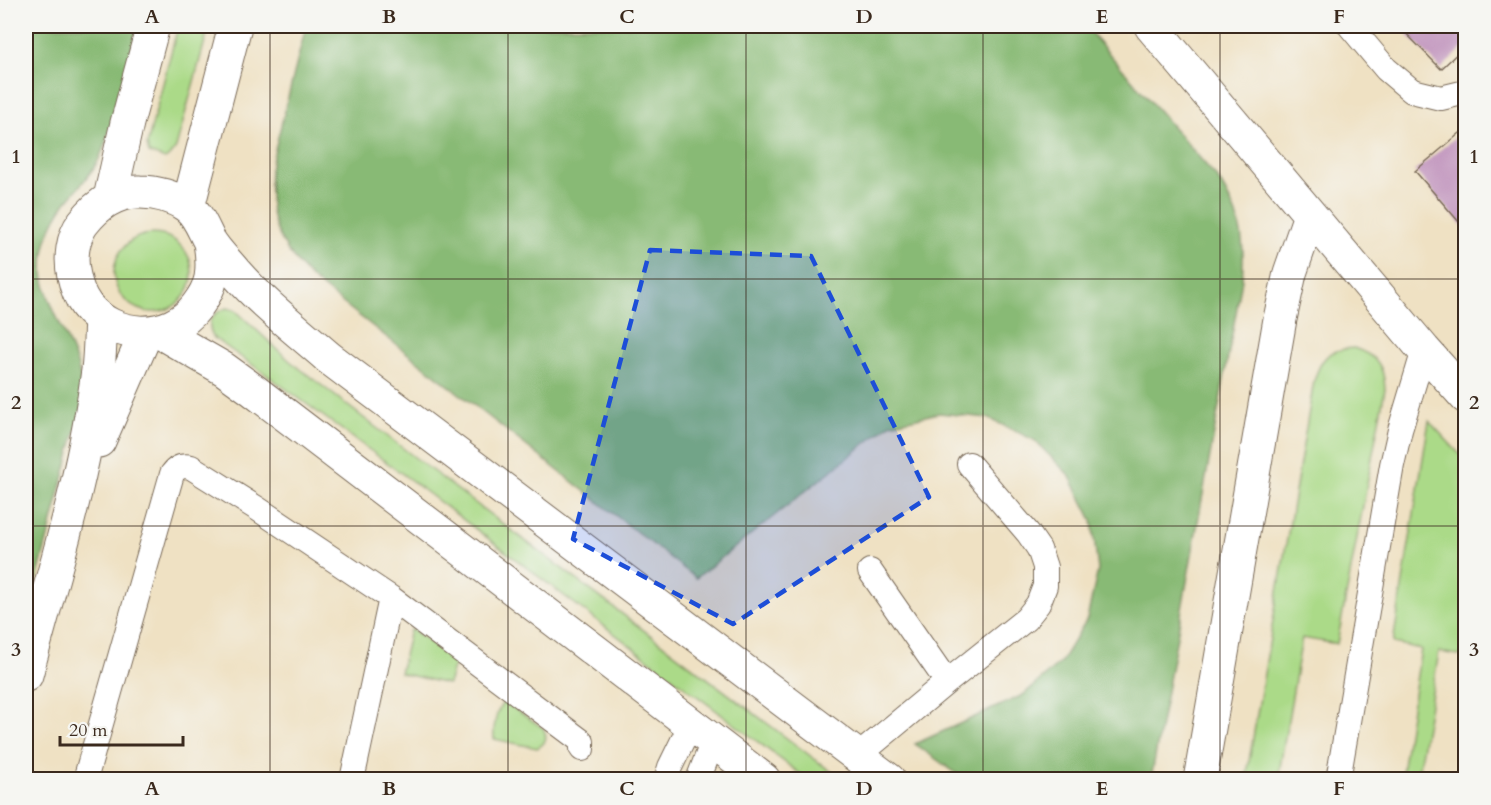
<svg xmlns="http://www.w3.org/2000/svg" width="1491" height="805" font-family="Cardo,serif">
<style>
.green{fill:#abda88;stroke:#738253;stroke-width:1.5}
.forest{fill:#88ba74;stroke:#627249;stroke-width:1.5}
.building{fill:#c398bf}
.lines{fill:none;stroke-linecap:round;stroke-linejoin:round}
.service-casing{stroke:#7a6a58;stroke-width:26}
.minor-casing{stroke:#7a6a58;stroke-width:35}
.tertiary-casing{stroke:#7a6a58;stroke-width:35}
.service{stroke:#fff;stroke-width:24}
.minor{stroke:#fff;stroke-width:33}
.tertiary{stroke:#fff;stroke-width:33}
.marked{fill:#1d4ed8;fill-opacity:0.2;stroke:#1d4ed8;stroke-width:4.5;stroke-dasharray:12 8;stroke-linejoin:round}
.grid{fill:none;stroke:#3b2a1e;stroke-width:1.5;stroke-opacity:0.55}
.neatline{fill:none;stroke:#3b2a1e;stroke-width:2}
.grid-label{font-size:20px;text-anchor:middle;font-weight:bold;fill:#3b2a1e}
</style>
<rect width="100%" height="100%" fill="#f6f6f2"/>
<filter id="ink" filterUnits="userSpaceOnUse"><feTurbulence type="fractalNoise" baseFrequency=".0167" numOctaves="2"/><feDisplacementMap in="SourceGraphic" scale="12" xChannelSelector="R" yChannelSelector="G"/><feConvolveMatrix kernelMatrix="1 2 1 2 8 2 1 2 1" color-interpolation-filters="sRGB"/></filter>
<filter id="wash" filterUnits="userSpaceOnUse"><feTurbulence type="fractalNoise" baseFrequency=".008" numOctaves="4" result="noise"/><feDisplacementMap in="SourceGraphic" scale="24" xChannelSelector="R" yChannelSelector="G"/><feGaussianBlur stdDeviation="1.35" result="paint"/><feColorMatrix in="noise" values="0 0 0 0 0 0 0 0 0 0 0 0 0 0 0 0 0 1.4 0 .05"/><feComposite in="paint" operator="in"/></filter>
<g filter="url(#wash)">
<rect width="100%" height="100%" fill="#efe1c3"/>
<path class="green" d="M 178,26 L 209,26 L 176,148 L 171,155 L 165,159 L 149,153 L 147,145 Z
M114 273a39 39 0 1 1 78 0a39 39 0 1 1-78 0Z
M 227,308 L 235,310 L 290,361 L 426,466 L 841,779 L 807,779 L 412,481 L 271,378 L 214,338 C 205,323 211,313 227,308 Z
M 1354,348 C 1377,356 1384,365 1385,389 L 1337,644 L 1302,638 L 1278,779 L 1246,779 L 1314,381 C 1321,357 1329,349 1354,348 Z
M 1429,421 L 1465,460 L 1465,656 L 1439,652 L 1417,779 L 1401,779 L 1421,649 L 1393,643 Z
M 410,630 L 413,630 L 453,659 L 454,664 L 448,684 L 400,673 Z
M 504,702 L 543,728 C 548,737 546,744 537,748 L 494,739 C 493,729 496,709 504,702 Z"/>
<path class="forest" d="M 26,26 L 138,26 C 131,52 124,78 116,105 C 111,124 107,143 98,161 C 90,176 78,188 67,201 C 52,221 43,243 43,268 C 42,298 69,336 78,367 C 81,380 82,393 82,407 L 26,621 Z
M 306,26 L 1085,26 L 1218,179 C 1240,214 1246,239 1242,280 L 1151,779 L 964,779 L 915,744 L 1023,695 L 1061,662 L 1087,619 L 1098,570 L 1092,520 L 1069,475 L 1034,440 L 988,418 L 939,413 L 890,424 L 696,578 L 312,279 C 277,244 267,219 270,169 Z"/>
<g id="blocks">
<path class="building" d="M 1399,26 L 1466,26 L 1466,45 L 1441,69 Z
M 1466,128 L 1466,230 L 1415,171 Z"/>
</g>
</g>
<g filter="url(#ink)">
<use href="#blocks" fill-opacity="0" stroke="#7a6a58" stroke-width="1.5"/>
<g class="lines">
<defs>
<path id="service" d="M 1350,26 L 1386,69 L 1412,91 L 1441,98 L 1466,92
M 870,571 L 947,682
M 858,756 L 947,682 L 1026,619 L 1038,604 L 1045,586 L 1045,567 L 1039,549 L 1028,533 L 969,464
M 85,780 L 172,474 C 177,467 182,465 191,467 L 258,509 L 391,598 L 580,740 L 582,742 L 582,749
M 352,780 L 391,598
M 666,780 L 670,767 L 691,724
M 698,780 L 713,741
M 1338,780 L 1392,465 L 1400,430 L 1424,350"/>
<path id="minor" d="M 1151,26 L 1424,350 L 1466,397
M 99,441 L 146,333
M 26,675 C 53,574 85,474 98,370 C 100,353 100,336 101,319
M 1200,780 L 1280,319 L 1290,273 L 1310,215"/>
<path id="tertiary" d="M 110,198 L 127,123 L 153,26
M 188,207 L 235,26
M 210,242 C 212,254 213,265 211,278 C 209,288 203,298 197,306 C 170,342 113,340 86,305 C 80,297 76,286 74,276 C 70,259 72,238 83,223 C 97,205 116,191 140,192 C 156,192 174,197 187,206 C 198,214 203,229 209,240 C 216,252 227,262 235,272 C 263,304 297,330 329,358 L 889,780
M 158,331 L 224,369 L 253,390 L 764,780"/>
</defs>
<use href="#service" class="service-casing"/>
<use href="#minor" class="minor-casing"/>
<use href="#tertiary" class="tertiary-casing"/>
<use href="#service" class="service"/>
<use href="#minor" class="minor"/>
<use href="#tertiary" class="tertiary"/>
</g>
</g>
<path class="marked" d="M 650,250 L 811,256 L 929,497 L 733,624 L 573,539 Z"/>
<path class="grid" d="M 270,26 L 270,780M 508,26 L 508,780M 746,26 L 746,780M 983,26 L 983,780M 1220,26 L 1220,780M 26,279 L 1466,279M 26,526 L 1466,526"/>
<rect width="1491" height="805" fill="none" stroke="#f6f6f2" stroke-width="66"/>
<path d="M60 736v9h123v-9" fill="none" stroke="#3b2a1e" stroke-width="3"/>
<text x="69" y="736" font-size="18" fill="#3b2a1e" stroke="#f6f6f2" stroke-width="4.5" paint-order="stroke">20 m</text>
<rect x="33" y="33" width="1425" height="739" class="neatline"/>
<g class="grid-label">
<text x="152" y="23">A</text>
<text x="389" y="23">B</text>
<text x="627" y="23">C</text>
<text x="864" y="23">D</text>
<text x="1102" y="23">E</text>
<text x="1339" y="23">F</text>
<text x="16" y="163">1</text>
<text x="1474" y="163">1</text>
<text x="16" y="409">2</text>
<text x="1474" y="409">2</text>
<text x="16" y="656">3</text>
<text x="1474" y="656">3</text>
<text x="152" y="795">A</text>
<text x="389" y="795">B</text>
<text x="627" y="795">C</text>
<text x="864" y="795">D</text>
<text x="1102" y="795">E</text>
<text x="1339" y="795">F</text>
</g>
</svg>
